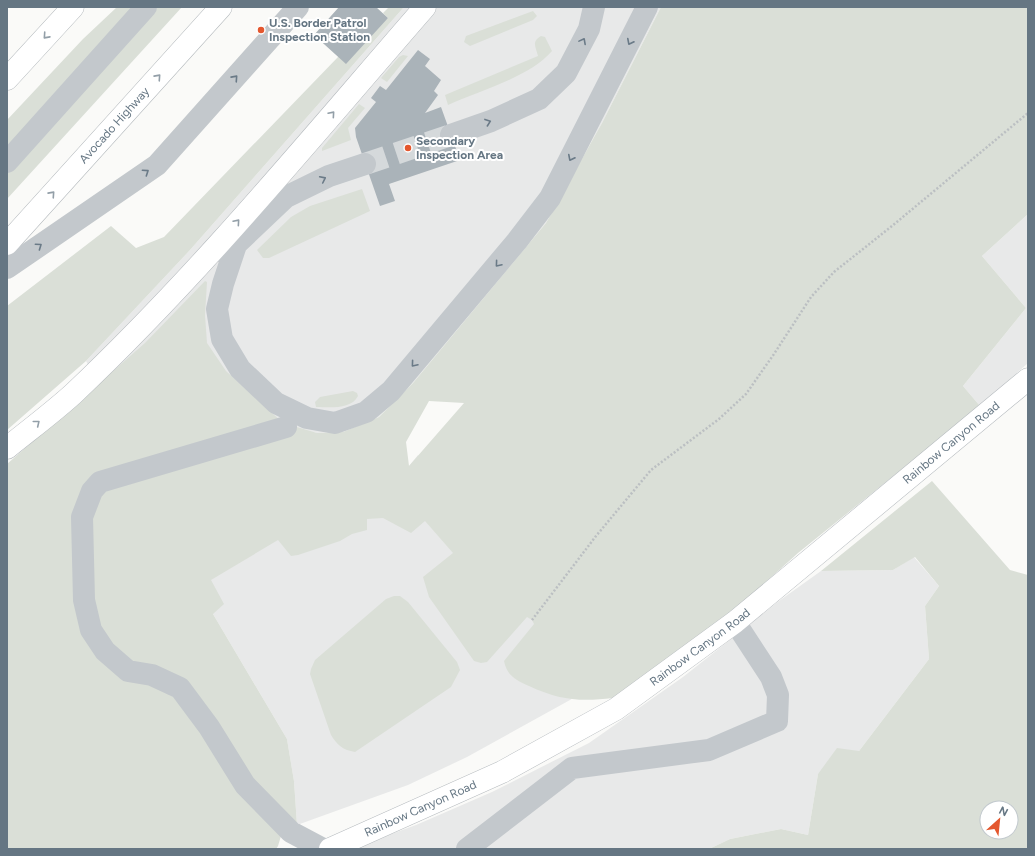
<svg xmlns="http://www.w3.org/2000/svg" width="1035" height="856" font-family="Figtree,sans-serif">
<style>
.built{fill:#e8e9e9}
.green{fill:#dadfd7;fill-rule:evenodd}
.building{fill:#aab3b9}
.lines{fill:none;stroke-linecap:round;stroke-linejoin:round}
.minor-tunnel{stroke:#d5d9db;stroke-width:22;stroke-dasharray:22 11;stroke-linecap:butt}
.major-casing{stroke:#b5babe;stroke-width:23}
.highway-casing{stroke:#b4b9bd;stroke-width:23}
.path{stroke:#bbbfc2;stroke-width:2.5;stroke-dasharray:2 2;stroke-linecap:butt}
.minor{stroke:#c3c8cc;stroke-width:22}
.major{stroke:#fff;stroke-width:22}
.highway{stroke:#fff;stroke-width:22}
.oneway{stroke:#939fa8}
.oneway2{stroke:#6a7a87}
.poi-dot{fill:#e4572e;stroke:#fff;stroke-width:1.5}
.labels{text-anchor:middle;stroke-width:4;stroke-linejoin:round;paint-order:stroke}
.poi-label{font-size:12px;font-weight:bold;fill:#657683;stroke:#fff;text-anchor:start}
.street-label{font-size:12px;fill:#657683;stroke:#fff}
</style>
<rect width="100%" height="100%" fill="#fafaf8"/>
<path class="built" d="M 404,7 L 661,7 L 602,123 L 546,223 L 413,383 L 379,417 L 343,432 L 317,433 L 305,431 L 143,362 L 99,385 L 86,361 L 190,250 Z
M 1028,214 L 1028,363 L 980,406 L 963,386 L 1026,308 L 982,256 Z
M 418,455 L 616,666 L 570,700 L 467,757 L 408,785 L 297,825 L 294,781 L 287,739 L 213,614 L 203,519 L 409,466 Z
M 914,557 L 939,586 L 925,606 L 929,659 L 859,751 L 818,774 L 808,835 L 781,829 L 730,839 L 709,849 L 350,849 L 416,825 L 492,792 L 589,743 L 683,677 L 779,601 L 821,571 L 893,570 Z"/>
<path class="green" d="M 117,7 L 182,7 L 7,199 L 7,120 L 83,39 Z
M 389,7 L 404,7 L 190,250 L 86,361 L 7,430 L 7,306 L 111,226 L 136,248 L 164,237 L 338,57 L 388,18 L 383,13 Z
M 661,7 L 1028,7 L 1028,214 L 982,256 L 1026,308 L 963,386 L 980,406 L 798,553 L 738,607 L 613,698 C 580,702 559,700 529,686 C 516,680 507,676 504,661 L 534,624 L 532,620 L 527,617 L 487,662 L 481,663 L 474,661 L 429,597 L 423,577 L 453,553 L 425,521 L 411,533 L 383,518 L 367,519 L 367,530 L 352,534 L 340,541 L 298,555 L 291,556 L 278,540 L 211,580 L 224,604 L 213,614 L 287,739 L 294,781 L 297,825 L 281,836 L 278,846 L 276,849 L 7,849 L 7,464 L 145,343 L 205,281 L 207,282 L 205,315 L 207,343 L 226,371 L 283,423 L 317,433 L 343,432 L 379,417 L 413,383 L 546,223 L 602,123 ZM 429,401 L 464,403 L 409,466 L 406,442 Z
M 533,11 L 537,16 L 533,20 L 470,46 L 464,42 L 466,36 Z
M 541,36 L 545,37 L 552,51 C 530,77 479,91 448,105 L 445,95 L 538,56 C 536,47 531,42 541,36 Z
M 403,55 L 408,56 L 387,82 L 381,78 L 399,57 Z
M 359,104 L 365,108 L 348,128 L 351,140 L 322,151 L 322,148 Z
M 362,189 L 370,211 L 269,258 L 263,258 L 257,250 L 291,217 L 310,206 Z
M 353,391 L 357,393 L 358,396 C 351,410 329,407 316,407 L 315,402 L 320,397 Z
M 932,481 L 1010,570 L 1028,575 L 1028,849 L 709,849 L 730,839 L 781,829 L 808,835 L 818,774 L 837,748 L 859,751 L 929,659 L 925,606 L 939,586 L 915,557 L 893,570 L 821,571 ZM 987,808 L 1011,808 L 1011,832 L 987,832 Z
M 394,596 L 400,596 L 408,602 L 457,662 L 460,670 L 451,687 L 355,752 C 343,750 337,745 331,735 L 310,674 L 311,669 L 315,660 L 386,599 Z"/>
<path class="building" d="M 339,7 L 376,7 L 388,18 L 346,64 L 314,35 Z
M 418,50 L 430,59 L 425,66 L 441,80 L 434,91 L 438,95 L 425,113 L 441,107 L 460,160 L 389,184 L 395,201 L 380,206 L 356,137 L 355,128 L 376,102 L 371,98 L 380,86 L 386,90 Z"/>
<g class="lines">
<path class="minor-tunnel" d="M 365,164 L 451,135"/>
<defs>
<g id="major">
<path id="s1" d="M 330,849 L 502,772 L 616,709 L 735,622 L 1028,379"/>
</g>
<g id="highway">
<path d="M 7,79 L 73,7"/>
<path id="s2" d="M 7,244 L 221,7"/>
<path d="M 7,448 C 29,430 52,413 73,394 C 200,274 311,138 425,7"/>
</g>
</defs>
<use href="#major" class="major-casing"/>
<use href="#highway" class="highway-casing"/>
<path class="path" d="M 532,620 L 596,536 L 651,470 L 719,419 L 746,394 L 774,354 L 811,297 L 834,272 L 892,226 L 1028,113"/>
<path class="minor" d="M 451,135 L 491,121 L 539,99 L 566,73 L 589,29 L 594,7
M 7,162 L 146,7
M 236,245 L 223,284 L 217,309 L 222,339 L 240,369 L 276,403 L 307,418 L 335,423 L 366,412 L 391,391 L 517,241 L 550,198 L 647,7
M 226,254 L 286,197 L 329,176 L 365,164
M 7,268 L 157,165 L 298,7
M 286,427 L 100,482 L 92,491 L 82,517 L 84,600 L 91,630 L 105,651 L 128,671 L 152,675 L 180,688 L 209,727 L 245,785 L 291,832 L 323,849
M 467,849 L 572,768 L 709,750 L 777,721 L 778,695 L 771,677 L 735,622"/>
<use href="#major" class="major"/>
<use href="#highway" class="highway"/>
</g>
<defs><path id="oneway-chevron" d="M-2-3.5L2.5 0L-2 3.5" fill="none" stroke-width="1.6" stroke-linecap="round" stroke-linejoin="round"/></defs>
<g class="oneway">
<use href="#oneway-chevron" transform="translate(46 36) rotate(132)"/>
<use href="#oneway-chevron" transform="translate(158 77) rotate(-48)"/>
<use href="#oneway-chevron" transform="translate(332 114) rotate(-49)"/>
<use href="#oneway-chevron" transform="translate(52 194) rotate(-48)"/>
<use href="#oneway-chevron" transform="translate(237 222) rotate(-49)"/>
<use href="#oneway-chevron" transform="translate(37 423) rotate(-39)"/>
</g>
<g class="oneway2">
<use href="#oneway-chevron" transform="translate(583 41) rotate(-62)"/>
<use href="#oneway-chevron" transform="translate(630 42) rotate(117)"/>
<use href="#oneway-chevron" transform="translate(235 78) rotate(-48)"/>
<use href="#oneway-chevron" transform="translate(488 122) rotate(-20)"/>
<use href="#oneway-chevron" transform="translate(571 158) rotate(117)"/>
<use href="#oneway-chevron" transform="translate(146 172) rotate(-34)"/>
<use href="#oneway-chevron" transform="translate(323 179) rotate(-26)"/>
<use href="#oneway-chevron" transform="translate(39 246) rotate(-35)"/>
<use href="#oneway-chevron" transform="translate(498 264) rotate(130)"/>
<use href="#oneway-chevron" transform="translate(414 364) rotate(130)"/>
</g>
<g class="poi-dot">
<circle cx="261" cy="30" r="4"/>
<circle cx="408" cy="148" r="4"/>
</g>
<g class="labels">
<g class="poi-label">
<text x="269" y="27">U.S. Border Patrol<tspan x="269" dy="14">Inspection Station</tspan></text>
<text x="416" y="145">Secondary<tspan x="416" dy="14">Inspection Area</tspan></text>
</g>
<g class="street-label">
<text dy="4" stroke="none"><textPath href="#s2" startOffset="160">Avocado Highway</textPath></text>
<text dy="4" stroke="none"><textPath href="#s1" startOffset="747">Rainbow Canyon Road</textPath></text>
<text dy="4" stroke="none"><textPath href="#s1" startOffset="423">Rainbow Canyon Road</textPath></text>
<text dy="4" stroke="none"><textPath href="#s1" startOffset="99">Rainbow Canyon Road</textPath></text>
</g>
</g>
<rect width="1035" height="856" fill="none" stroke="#657683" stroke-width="16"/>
<g transform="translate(999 820) rotate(27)"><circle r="19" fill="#ffffff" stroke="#c1c8cd"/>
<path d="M0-3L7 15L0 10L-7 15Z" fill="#e4572e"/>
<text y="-6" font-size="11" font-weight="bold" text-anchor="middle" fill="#657683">N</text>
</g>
</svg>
